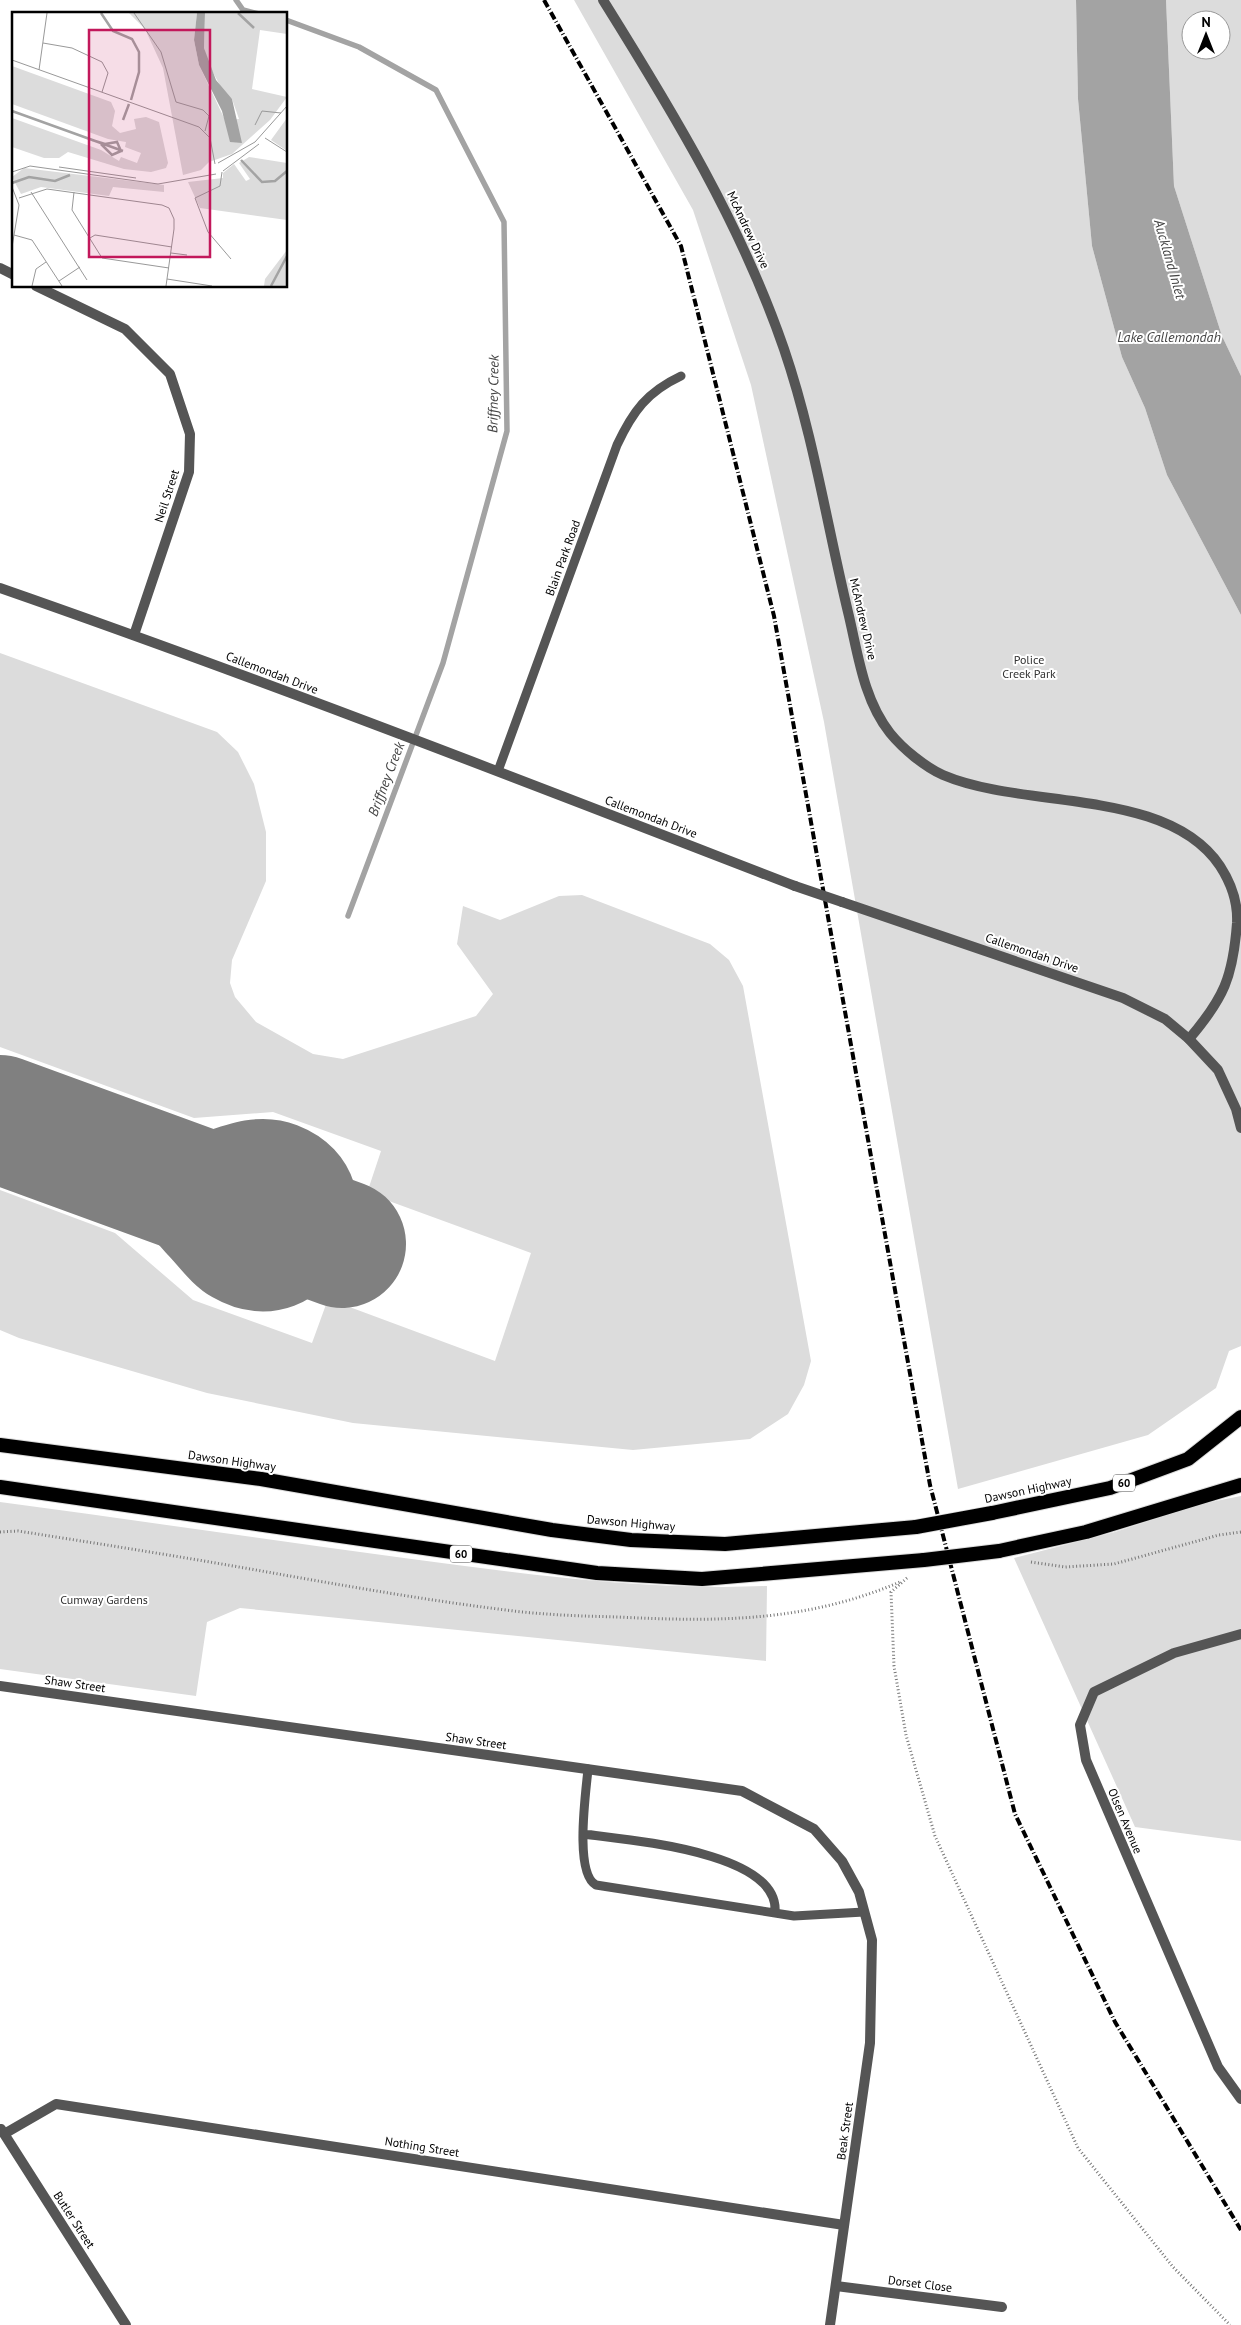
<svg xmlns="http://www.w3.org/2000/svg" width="1241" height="2325" font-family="'PT Sans',sans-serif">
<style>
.green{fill:#dcdcdc;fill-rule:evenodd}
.water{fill:#a3a3a3}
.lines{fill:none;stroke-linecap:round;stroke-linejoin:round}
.stream{stroke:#a3a3a3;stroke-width:5.5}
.taxiway{stroke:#808080;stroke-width:51}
.runway{stroke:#808080;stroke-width:128}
.trunk-casing{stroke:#dbdbdb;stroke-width:16}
.path{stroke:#777;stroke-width:3;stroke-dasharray:1 2.5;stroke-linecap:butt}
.service{stroke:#555;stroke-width:9}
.minor{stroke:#555;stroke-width:10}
.tertiary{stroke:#555;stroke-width:10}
.trunk{stroke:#000;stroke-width:14}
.rail{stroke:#000;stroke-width:4;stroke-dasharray:8 2.5 1 2.5;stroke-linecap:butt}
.trunk-bridge-casing{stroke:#dbdbdb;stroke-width:16;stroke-linecap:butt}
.tertiary-bridge{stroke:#555;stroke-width:10}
.trunk-bridge{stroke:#000;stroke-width:14}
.labels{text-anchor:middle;stroke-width:4;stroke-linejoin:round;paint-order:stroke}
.shield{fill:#fff;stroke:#4c4c4c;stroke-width:1}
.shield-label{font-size:11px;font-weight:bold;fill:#000}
.street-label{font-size:12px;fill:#000;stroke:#fff}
.park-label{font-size:12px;fill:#333;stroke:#fff}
.water-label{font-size:14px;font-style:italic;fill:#444;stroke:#fff}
.inset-river{fill:none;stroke:#a3a3a3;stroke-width:2.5}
.inset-road{fill:none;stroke:#999;stroke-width:1}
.view{fill:#c2185b;fill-opacity:0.15;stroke:#c2185b;stroke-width:2.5}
.inset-edge{fill:none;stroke:#000;stroke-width:2.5}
</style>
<rect width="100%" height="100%" fill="#fff"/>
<path class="green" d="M 574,0 L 1076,0 L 1078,99 L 1092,246 L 1122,357 L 1145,408 L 1167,475 L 1241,615 L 1241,1346 L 1229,1351 L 1216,1388 L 1148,1435 L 958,1489 L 824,722 L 751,385 L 693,210 Z
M 1166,0 L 1241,0 L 1241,376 L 1222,336 L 1174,186 ZM 1191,20 L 1221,20 L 1221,50 L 1191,50 Z
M 0,653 L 217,732 L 238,752 L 254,784 L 266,832 L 266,881 L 232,960 L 230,983 L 235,997 L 256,1022 L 313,1054 L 343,1059 L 476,1016 L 493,994 L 457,944 L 463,906 L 500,920 L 559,896 L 582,895 L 710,944 L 729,960 L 743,986 L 811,1361 L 804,1385 L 788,1414 L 750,1439 L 633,1450 L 353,1423 L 207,1393 L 19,1338 L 0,1330 L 0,1190 L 115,1233 L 193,1300 L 312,1343 L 328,1299 L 495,1361 L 531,1253 L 367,1193 L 381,1151 L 273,1112 L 194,1118 L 0,1047 Z
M 1241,1496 L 1241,1841 L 1135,1827 L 1014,1558 L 1115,1532 L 1201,1504 Z
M 0,1502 C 135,1520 269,1540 404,1558 C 524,1574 646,1591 767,1586 L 766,1661 L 240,1608 L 207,1622 L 196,1696 L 0,1669 Z"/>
<path class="water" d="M 1076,0 L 1166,0 L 1174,186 L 1222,336 L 1241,376 L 1241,615 L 1167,475 L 1145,408 L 1122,357 L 1092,246 L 1078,99 Z"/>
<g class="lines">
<path class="stream" d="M 236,0 L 243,10 L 259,14
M 286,20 L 359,47 L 436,90 L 504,222 L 507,431 L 443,663 L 348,916"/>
<path class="taxiway" d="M 24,1128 L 137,1167 C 190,1182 236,1129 288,1149 C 381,1185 313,1326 225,1275 C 209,1266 198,1249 185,1236 C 163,1211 142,1187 120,1162"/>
<path class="runway" d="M 0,1119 L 342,1244"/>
<defs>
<path id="trunk" d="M 0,1445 L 261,1479 L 552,1530 L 631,1540 L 725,1544 L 916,1527
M 0,1487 L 597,1573 L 702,1579 L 924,1560
M 992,1513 L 1110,1488 L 1188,1459 L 1241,1417
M 999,1551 L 1086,1532 L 1241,1485"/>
</defs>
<use href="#trunk" class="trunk-casing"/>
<path class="path" d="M 0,1532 L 18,1531 C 107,1545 196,1559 284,1575 C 358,1588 432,1601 506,1610 C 543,1615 581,1616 618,1617 C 719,1622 806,1622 900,1582
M 1031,1562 L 1065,1567 L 1114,1564 L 1219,1535 L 1241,1532
M 907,1578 L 891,1592 L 894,1666 L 906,1735 L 935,1836 L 1078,2148 L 1173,2267 L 1230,2325"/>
<path class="service" d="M 498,771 L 617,445 C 633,411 647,392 681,376
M 588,1769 C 586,1792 574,1873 596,1885 L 794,1916 L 864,1912
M 584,1834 C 626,1840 781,1851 775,1913"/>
<path class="minor" d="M 603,0 C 673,112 741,224 784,349 C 813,434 827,525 848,612 C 858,653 863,699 890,733 C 903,749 925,767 943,775 C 1025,810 1167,787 1220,866 C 1231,883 1238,903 1237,923 C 1233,977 1224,998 1189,1039
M 0,268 L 14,275
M 36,286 L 125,329 L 170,374 L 190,434 L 189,472 L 134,635
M 1241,1634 L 1174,1653 L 1094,1692 L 1080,1725 L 1086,1760 L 1218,2067 L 1241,2099
M 1,2129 L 126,2325
M 4,2134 L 56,2104 L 844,2225
M 836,2286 L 1002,2307"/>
<path class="tertiary" d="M 0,588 C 267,681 531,784 795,886
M 842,902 L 1123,998 L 1165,1019 L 1189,1039 L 1218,1070 L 1236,1109 L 1241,1128
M 0,1686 L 742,1791 L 814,1829 L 842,1861 L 859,1892 L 872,1940 L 870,2043 L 830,2325"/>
<use href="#trunk" class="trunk"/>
<path class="rail" d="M 544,0 L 681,246 L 774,616 L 930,1485 L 1015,1814 L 1115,2022 L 1241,2230"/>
<defs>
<path id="trunk-bridge" d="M 916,1527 L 992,1513
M 924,1560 L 999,1551"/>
</defs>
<use href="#trunk-bridge" class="trunk-bridge-casing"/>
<path class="tertiary-bridge" d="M 795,886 L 842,902"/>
<use href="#trunk-bridge" class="trunk-bridge"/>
</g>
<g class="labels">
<g class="shield">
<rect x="1113" y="1474.5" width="22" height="17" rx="4"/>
<rect x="450" y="1545.5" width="22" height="17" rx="4"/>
</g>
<g class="shield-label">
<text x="1124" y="1487">60</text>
<text x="461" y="1558">60</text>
</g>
<g class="street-label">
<text transform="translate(748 230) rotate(65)" y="4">McAndrew Drive</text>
<text transform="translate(167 496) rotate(-72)" y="4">Neil Street</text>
<text transform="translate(563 558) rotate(-70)" y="4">Blain Park Road</text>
<text transform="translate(863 619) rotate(77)" y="4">McAndrew Drive</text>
<text transform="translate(272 673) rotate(21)" y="4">Callemondah Drive</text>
<text transform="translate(651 817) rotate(21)" y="4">Callemondah Drive</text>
<text transform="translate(1032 953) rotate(19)" y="4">Callemondah Drive</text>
<text transform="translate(232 1461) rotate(8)" y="4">Dawson Highway</text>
<text transform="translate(1028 1490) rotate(-12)" y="4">Dawson Highway</text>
<text transform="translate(631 1523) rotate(5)" y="4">Dawson Highway</text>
<text transform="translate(75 1684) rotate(8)" y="4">Shaw Street</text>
<text transform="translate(476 1741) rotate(8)" y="4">Shaw Street</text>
<text transform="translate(1125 1821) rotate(67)" y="4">Olsen Avenue</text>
<text transform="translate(845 2131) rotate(-82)" y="4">Beak Street</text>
<text transform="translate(422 2147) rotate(9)" y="4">Nothing Street</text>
<text transform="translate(74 2220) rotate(57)" y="4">Butler Street</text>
<text transform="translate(920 2284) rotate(7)" y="4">Dorset Close</text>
</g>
<g class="park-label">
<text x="1029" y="664">Police<tspan x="1029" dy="14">Creek Park</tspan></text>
<text x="104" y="1604">Cumway Gardens</text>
</g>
<g class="water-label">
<text transform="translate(1170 259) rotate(74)" y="5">Auckland Inlet</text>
<text x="1169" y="342">Lake Callemondah</text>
<text transform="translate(493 394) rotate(-89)" y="5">Briffney Creek</text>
<text transform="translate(386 779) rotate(-69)" y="5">Briffney Creek</text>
</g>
</g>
<g transform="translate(12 12)">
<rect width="275" height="275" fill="#fff"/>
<path d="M 117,1 L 185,1 L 182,28 L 187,53 L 213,108 L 227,107 L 220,87 L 212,81 L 196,51 L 192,36 L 193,1 L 275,1 L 275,22 L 248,18 L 240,77 L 275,85 L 258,108 L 220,142 L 197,150 L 189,158 L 171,163 L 151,56 L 133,17 ZM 0,54 L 99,90 L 103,99 L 100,114 L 108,121 L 124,117 L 122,107 L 134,105 L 147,110 L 156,151 L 154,156 L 139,160 L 112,157 L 56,140 L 47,146 L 32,146 L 0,135 L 0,106 L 89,138 L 107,149 L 109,145 L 125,151 L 129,141 L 113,135 L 114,130 L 96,127 L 0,92 ZM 275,106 L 275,139 L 259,128 ZM 237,145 L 275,151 L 275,208 L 188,196 L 176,170 L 211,166 L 211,161 L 222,152 L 234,169 L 238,167 L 227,151 ZM 12,156 L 152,173 L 152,180 L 101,175 L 97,184 L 29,175 L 9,182 L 0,165 ZM 275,238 L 275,274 L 252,274 L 253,267 Z" fill="#dcdcdc"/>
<path d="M 185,1 L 193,1 L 192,36 L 204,68 L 220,87 L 230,131 L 218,130 L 210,99 L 187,53 L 182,28 Z" fill="#a3a3a3"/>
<path class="inset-river" d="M 89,1 L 101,19 L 120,27 L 127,40 L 127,60 L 119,88M 226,1 L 242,16M 0,99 L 111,139M 111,108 L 117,92M 80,128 L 93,132 L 105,130 L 109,139 L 100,143 L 89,132M 229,148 L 250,170 L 263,169 L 275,159M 0,171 L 17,165 L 43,169 L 58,163M 259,274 L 275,244"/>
<path class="inset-road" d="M 122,1 L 149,40 L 164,90 L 191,98 L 197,104 L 193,119M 31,31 L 60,36 L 90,50 L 96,61 L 90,80M 0,48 L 187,115 L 198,126 L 203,152M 27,58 L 35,1M 243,113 L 250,99 L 269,101M 253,126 L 275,140M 206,151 L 243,130 L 275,94M 47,155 L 124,166M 211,159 L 247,132M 0,160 L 18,154 L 146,172 L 204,162M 210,160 L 208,174 L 183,186 L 196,220 L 219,247M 0,175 L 7,193 L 0,235M 19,180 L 75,268M 62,180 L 60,198 L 90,246 L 157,256M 7,186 L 35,177 L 150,193 L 157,196 L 162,207 L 162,217 L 154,274M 2,223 L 20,228 L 50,274M 78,226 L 83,223 L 160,235M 159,241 L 175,243M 155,267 L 200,274M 47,269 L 68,255M 20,274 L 24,257 L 34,250"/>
<path class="view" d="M 77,18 L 198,18 L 198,245 L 77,245 Z"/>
<rect width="275" height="275" class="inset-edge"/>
</g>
<g transform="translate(1206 35)"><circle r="24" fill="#ffffff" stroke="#999999"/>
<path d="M0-4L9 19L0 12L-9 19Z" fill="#000000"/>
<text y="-8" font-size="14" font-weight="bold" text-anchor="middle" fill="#000000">N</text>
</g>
</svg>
